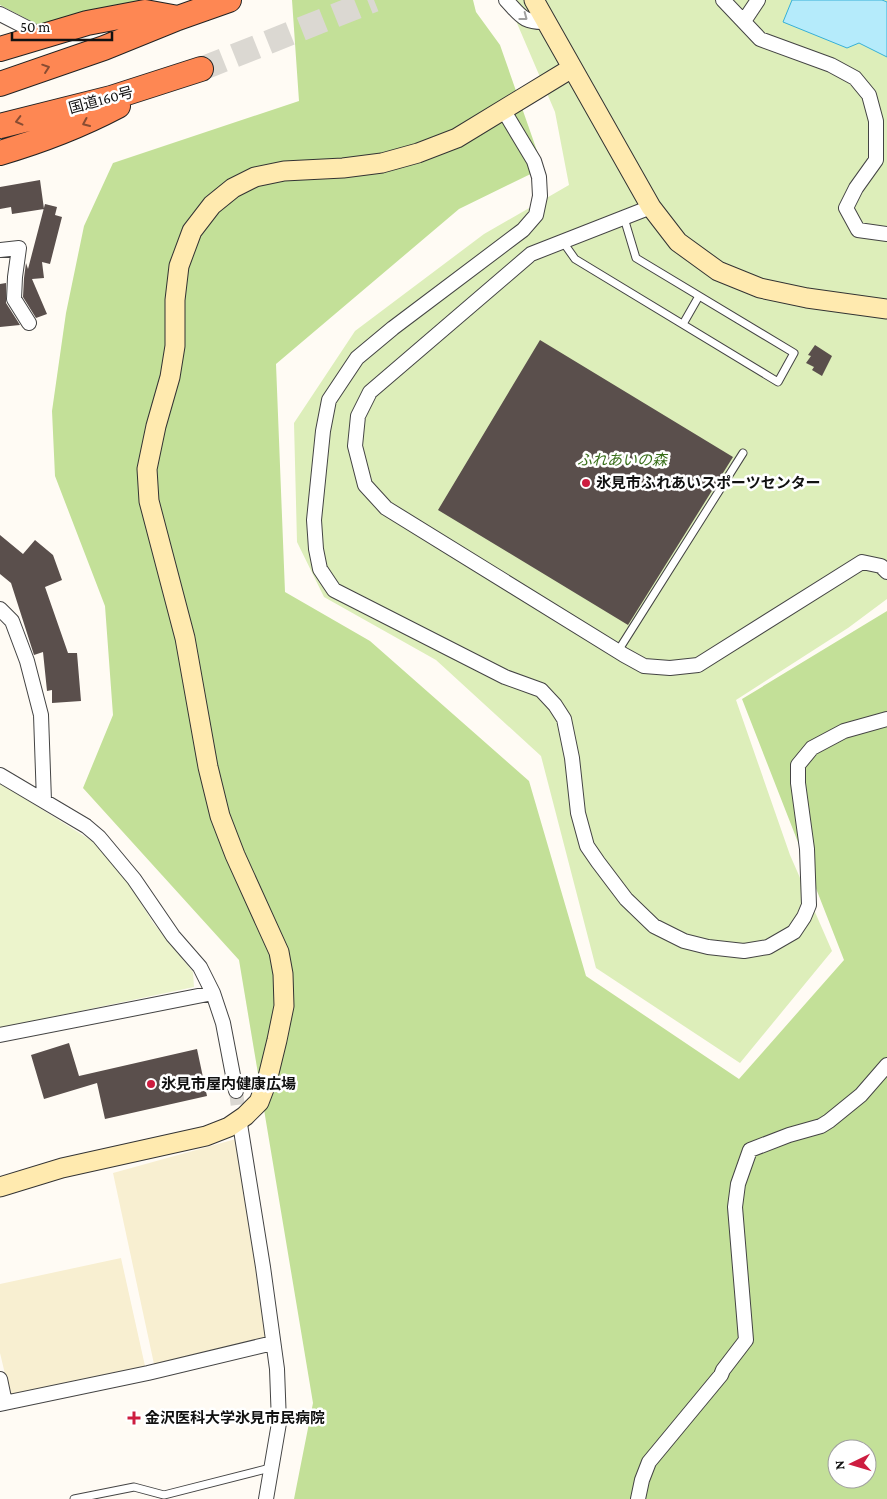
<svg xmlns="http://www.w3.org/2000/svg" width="887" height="1499" font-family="'Crimson Pro','Noto Sans JP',serif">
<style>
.farmland{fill:#f8efd1}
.green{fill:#ddeeba}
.forest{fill:#c3e098;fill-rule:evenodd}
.pitch{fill:#ecf4cc}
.water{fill:#b5ebfb;stroke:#36b0d7}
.building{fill:#5a4f4c}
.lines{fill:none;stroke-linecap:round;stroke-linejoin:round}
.street-tunnel{stroke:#dbd8d2;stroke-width:14;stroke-dasharray:14 7;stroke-linecap:butt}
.highway-tunnel{stroke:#dbd8d2;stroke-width:24;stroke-dasharray:24 12;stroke-linecap:butt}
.lane-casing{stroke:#444;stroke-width:9}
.street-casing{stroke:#444;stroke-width:16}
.secondary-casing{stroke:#333;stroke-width:21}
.highway-casing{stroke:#222;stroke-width:26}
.lane{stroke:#fff;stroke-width:7}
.street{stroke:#fff;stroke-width:14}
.secondary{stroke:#ffeaaf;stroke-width:19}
.highway{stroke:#fe8753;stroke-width:24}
.oneway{stroke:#a0a0a0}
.oneway2{stroke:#884c32}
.poi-dot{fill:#cd1d40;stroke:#fff;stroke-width:2}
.labels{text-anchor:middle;stroke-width:5;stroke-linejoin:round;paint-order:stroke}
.street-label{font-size:15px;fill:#111;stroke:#fff}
.park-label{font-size:15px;font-style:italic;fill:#396f1a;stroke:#fff}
.poi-label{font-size:15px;font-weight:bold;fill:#111;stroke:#fff;text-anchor:start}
</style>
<rect width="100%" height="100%" fill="#fffbf4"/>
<path class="farmland" d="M 236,1139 L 267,1339 L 154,1364 L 113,1173 Z
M 121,1258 L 145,1366 L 10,1395 L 0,1353 L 0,1284 Z"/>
<path class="green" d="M 507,0 L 887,0 L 887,599 L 848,628 L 736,700 L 790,855 L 832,951 L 740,1063 L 596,968 L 541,756 L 436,660 L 324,597 L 297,542 L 294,423 L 355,331 L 484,234 L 569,185 L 555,112 Z"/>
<path class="forest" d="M 0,0 L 149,0 L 143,4 L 46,29 L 0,5 Z
M 292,0 L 473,0 L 476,12 L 500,45 L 543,168 L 459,209 L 276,364 L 285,592 L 370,641 L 529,781 L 586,976 L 739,1079 L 844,960 L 742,699 L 887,611 L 887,1499 L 294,1499 L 313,1403 L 239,960 L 83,788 L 113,715 L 105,606 L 55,476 L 52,411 L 66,313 L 84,226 L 113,163 L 299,101 ZM 837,1449 L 867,1449 L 867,1479 L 837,1479 Z"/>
<path class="pitch" d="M 0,783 L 92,841 L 117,865 L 154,924 L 193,972 L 194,987 L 0,1028 Z"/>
<path class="water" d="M 792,0 L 882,0 L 887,2 L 887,57 L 859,43 L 847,48 L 783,22 Z"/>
<path class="building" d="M 40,180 L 44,209 L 12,214 L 11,207 L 0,209 L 0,187 Z
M 45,204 L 57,207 L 55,215 L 62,217 L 50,264 L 42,262 L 44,278 L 32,279 L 47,314 L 36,318 L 23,297 L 24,278 L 26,263 L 28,269 Z
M 6,283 L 6,303 L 20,325 L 0,327 L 0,284 Z
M 540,340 L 733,457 L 628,625 L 438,510 Z
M 815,345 L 832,356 L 822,376 L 812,370 L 814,367 L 806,363 L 811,356 L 808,355 Z
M 0,535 L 23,554 L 35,540 L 53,555 L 62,580 L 45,587 L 68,653 L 77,653 L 81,701 L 52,703 L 52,690 L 47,691 L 43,652 L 34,655 L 11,583 L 0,574 Z
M 69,1043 L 79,1076 L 197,1049 L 207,1096 L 105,1119 L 97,1083 L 44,1099 L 31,1055 Z"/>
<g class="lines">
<path class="street-tunnel" d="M 236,1091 L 240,1124"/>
<path class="highway-tunnel" d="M 201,69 L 374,0"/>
<defs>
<path id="lane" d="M 563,242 L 575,259 L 778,382 L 794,353 L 636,258 L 624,218
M 683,324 L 699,296
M 618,651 L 743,453
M 74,1499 L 134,1487 L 164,1495 L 270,1468"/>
<path id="street" d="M 506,0 C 521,16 523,23 547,22
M 723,0 L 760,39 L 831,65 L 855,78 L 869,95 L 876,121 L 876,160 L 856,188 L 846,208 L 858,230 L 887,234
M 0,14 L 43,36
M 744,21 L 758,0
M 504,111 L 534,161 L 539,177 L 540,196 L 536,215 L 523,230 L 393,328 L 357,358 L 329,400 L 323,431 L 314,520 L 316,549 L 320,569 L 334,590 L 505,677 L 541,690 L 555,705 L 564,719 L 572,758 L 578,813 L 587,846 L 598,862 L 626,899 L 654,926 L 684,941 L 708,947 L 744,951 L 768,947 L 794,932 L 804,917 L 809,905 L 807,849 L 798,783 L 798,765 L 812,748 L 844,731 L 887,719
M 651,207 L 531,254 L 370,392 L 358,416 L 355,446 L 365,485 L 386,508 L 624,655 L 644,666 L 670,668 L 698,665 L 862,562 L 881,566 L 887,572
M 0,250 L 19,248 L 15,277 L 14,299 L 29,323
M 0,609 L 12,621 L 27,661 L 41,715 L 44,801
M 0,775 L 86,826 L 99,837 L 134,879 L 173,936 L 200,967 L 213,993 L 223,1023 L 236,1091
M 0,1035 L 213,993
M 240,1124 L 263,1267 L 277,1369 L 279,1423 L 266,1499
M 0,1379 L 5,1403
M 0,1404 L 148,1373 L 273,1343
M 638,1499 L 642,1480 L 649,1462 L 721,1375 L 723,1370 L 746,1340 L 735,1207 L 738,1184 L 750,1150 L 789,1135 L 821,1126 L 829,1121 L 861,1095 L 887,1065"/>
<path id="secondary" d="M 534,0 L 651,207 L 678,242 L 718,271 L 760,288 L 807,298 L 887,309
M 0,1187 L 62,1168 L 206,1136 L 229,1127 L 245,1116 L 259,1102 L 267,1081 L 277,1040 L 284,1006 L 283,974 L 279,952 L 235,855 L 220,816 L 208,767 L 185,638 L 149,501 L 147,469 L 156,426 L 170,377 L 175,346 L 175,300 L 179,266 L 192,231 L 212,205 L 233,188 L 255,177 L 284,171 L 343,168 L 382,163 L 418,153 L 457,138 L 572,68"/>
<path id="highway" d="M 0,49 L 87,23 L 145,12 L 178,18
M 0,84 L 104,48 L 178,18 L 229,0
M 0,126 L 111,98 L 201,69
M 0,153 C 41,141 80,126 118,106"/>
</defs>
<use href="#lane" class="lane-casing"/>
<use href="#street" class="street-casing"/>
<use href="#secondary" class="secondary-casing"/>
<use href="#highway" class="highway-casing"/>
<use href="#lane" class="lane"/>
<use href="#street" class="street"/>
<use href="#secondary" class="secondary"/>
<use href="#highway" class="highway"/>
</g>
<defs><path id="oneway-chevron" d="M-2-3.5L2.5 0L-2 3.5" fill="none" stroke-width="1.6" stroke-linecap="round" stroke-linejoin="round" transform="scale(1.25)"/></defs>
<use class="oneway" href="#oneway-chevron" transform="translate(524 17) rotate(37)"/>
<g class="oneway2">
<use href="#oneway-chevron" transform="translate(46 68) rotate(-19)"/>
<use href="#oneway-chevron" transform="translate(19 121) rotate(166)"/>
<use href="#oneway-chevron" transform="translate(86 123) rotate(156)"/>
</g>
<g class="poi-dot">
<circle cx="586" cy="483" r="5"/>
<circle cx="151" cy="1084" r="5"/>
<path d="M131.5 1410.5h5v5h5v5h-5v5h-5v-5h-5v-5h5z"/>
</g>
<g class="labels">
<g class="street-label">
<text transform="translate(101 100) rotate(-15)" y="5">国道160号</text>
</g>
<g class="park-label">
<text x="622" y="465">ふれあいの森</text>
</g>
<g class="poi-label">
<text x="596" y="488">氷見市ふれあいスポーツセンター</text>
<text x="161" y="1089">氷見市屋内健康広場</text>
<text x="145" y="1423">金沢医科大学氷見市民病院</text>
</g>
</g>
<g transform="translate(852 1464) rotate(265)"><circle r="24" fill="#ffffff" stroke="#a0a0a0"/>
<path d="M0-4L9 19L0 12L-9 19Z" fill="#cd1d40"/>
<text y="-8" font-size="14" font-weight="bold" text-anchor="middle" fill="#111111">N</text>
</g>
<path d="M12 32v8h100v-8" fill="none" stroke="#111111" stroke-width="2.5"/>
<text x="20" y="32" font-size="15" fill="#111111" stroke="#ffffff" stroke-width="4" paint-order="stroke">50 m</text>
</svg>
